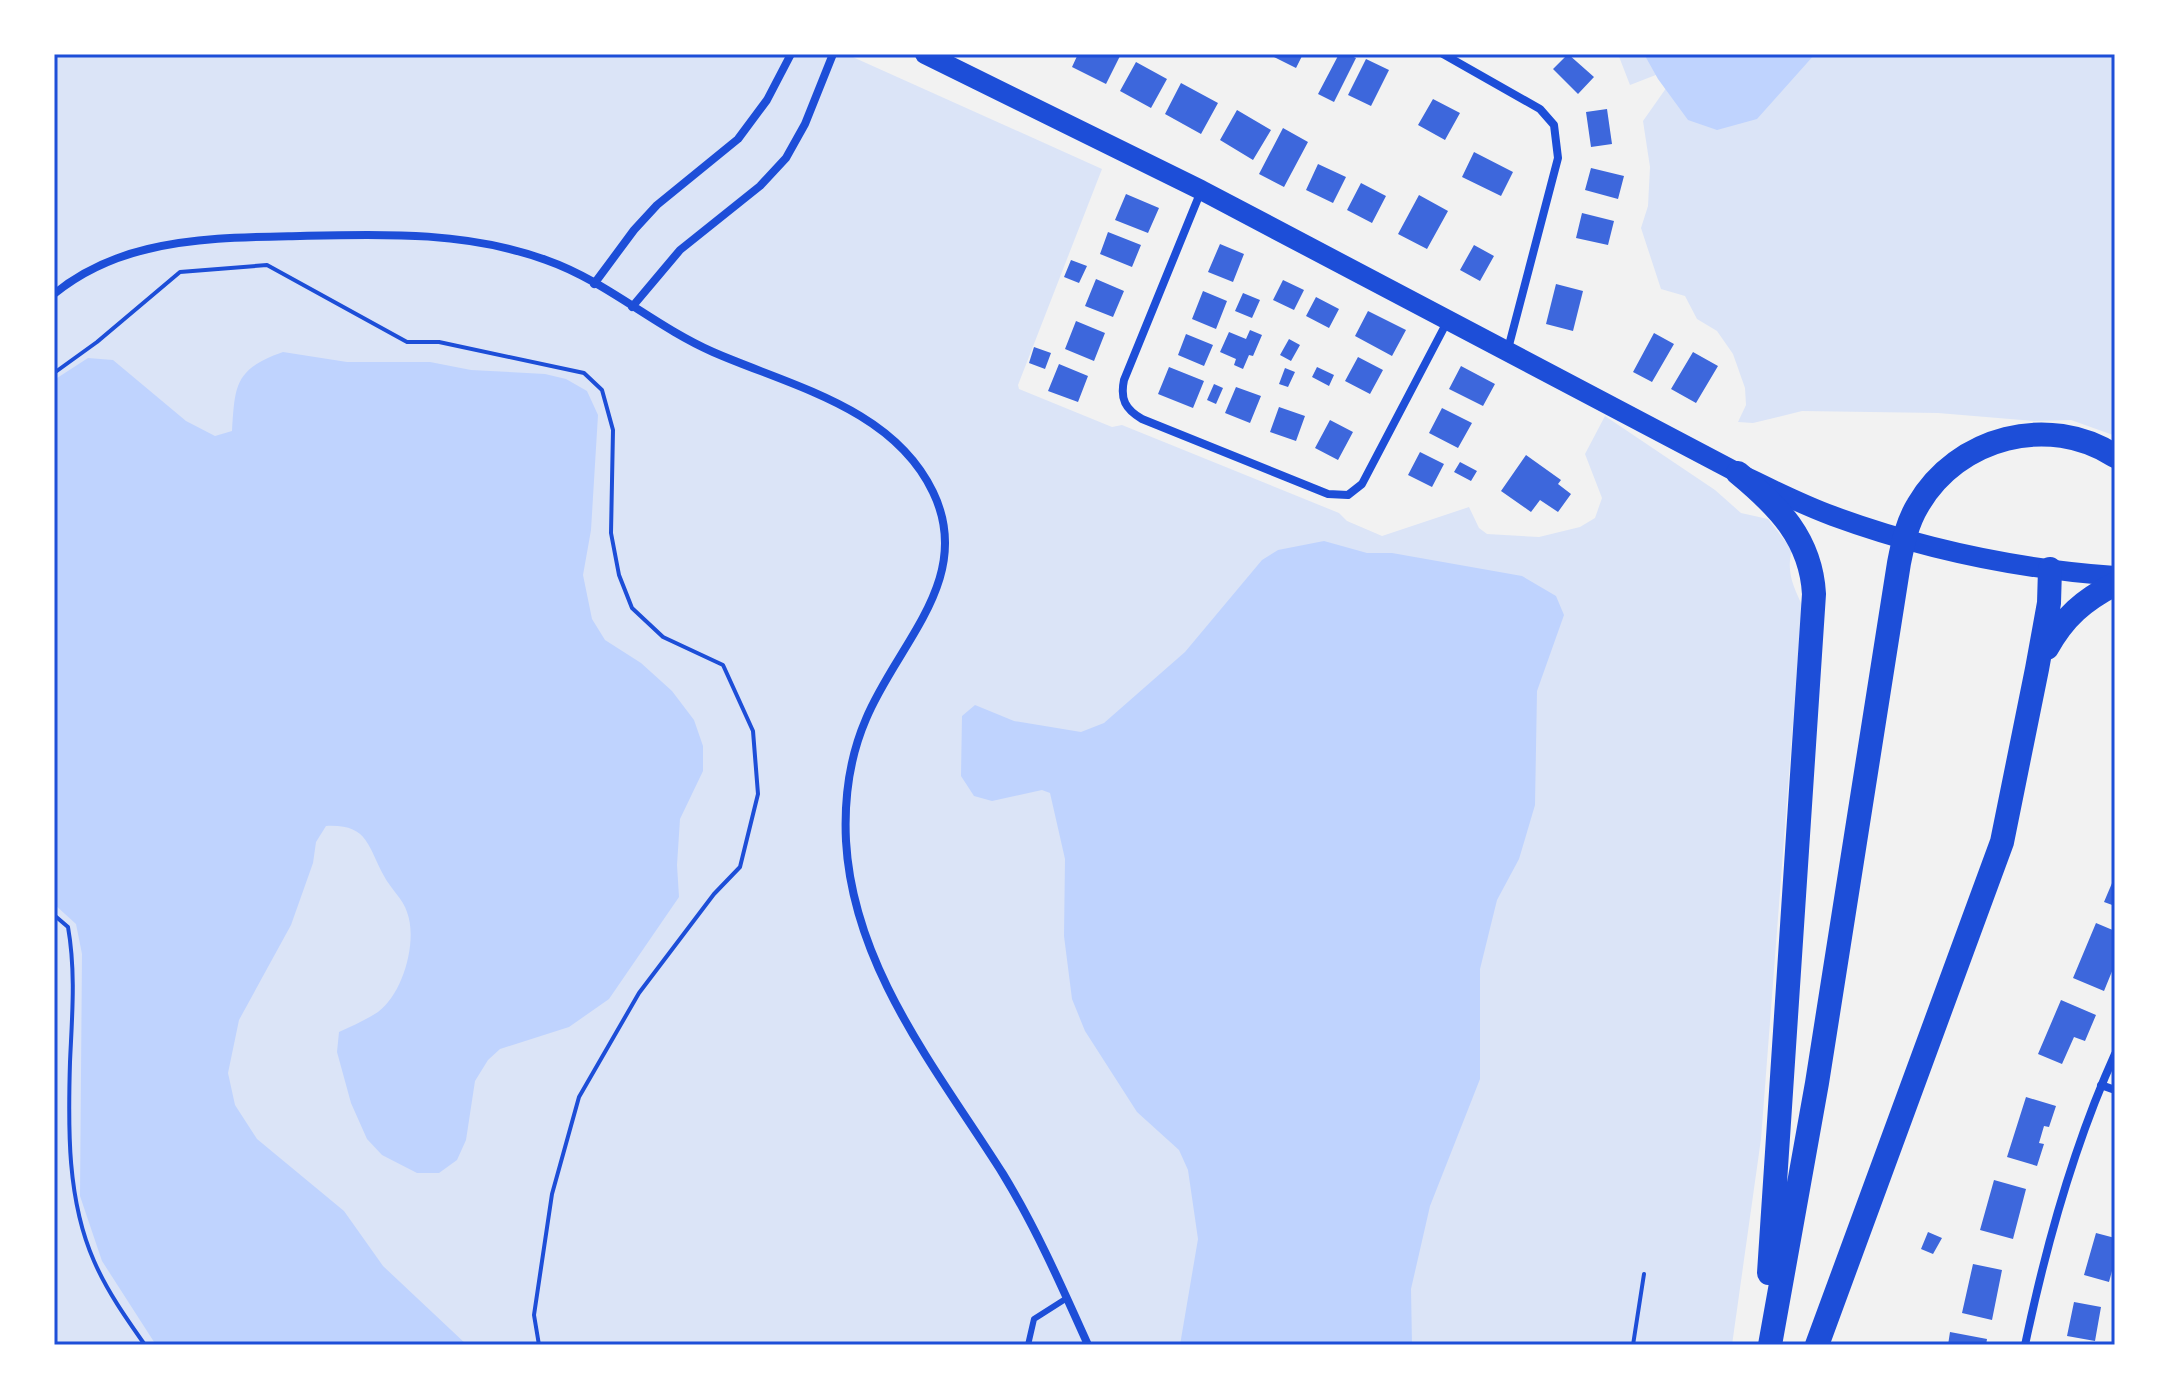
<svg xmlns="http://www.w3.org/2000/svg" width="2169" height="1399" font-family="'Fira Sans Condensed',sans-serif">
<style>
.green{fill:#dbe4f7}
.water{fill:#bfd3fe}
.building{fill:#3d67dc}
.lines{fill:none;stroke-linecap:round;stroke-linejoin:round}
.path{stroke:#1d4ed8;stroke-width:4}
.service{stroke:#1d4ed8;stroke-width:6}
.minor{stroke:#1d4ed8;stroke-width:8}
.primary{stroke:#1d4ed8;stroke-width:20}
.motorway{stroke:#1d4ed8;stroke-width:24}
.neatline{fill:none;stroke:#1d4ed8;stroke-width:3}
</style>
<rect width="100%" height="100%" fill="#f2f2f2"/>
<path class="green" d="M 54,54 L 846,54 L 1102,169 L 1018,385 L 1019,389 L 1112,427 L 1122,425 L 1339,513 L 1347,521 L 1382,536 L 1469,507 L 1479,528 L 1487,534 L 1539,537 L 1580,527 L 1595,518 L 1602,498 L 1585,454 L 1605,416 L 1715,490 L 1741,513 L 1768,519 L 1792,550 C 1786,571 1793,586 1802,605 L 1761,1139 L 1732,1345 L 54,1345 Z
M 1618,54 L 1660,54 L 1666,71 L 1630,85 Z
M 1811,54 L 2115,54 L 2113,435 L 2071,420 L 2034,421 L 1938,413 L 1802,411 L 1753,423 L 1738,422 L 1746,405 L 1745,388 L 1733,354 L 1717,331 L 1697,319 L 1685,296 L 1661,289 L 1641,228 L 1648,206 L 1650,167 L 1643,121 L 1669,84 Z"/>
<path class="water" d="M 1644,54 L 1815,54 L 1757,119 L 1717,130 L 1688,120 L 1658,79 Z
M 283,352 L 347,362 L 430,362 L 471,370 L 545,374 L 566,379 L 587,391 L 598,415 L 591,530 L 583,575 L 592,619 L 605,640 L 641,663 L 672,691 L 694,720 L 703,746 L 703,771 L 680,819 L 677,865 L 679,897 L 609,999 L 569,1027 L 500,1049 L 488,1060 L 475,1081 L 466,1140 L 457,1160 L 439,1173 L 417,1173 L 382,1155 L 367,1139 L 351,1103 L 337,1052 L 339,1032 C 352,1026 366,1020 378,1012 C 403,994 418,941 407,912 C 403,899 390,888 384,876 C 367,845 368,824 326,826 L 316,842 L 313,863 L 291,925 L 239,1020 L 228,1073 L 235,1105 L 257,1139 L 344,1211 L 383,1266 L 467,1345 L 156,1345 L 102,1261 L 80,1196 L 82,954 L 76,924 L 54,904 L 54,380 L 88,358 L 113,360 L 186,421 L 215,436 L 232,431 C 235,384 235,369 283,352 Z
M 1324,541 L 1367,553 L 1392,553 L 1522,576 L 1556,596 L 1564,615 L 1537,691 L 1535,805 L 1519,859 L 1497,900 L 1480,969 L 1480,1079 L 1430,1206 L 1411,1289 L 1412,1345 L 1180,1345 L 1198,1239 L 1188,1170 L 1179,1150 L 1137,1112 L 1085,1031 L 1072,999 L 1064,936 L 1065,859 L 1050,793 L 1042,790 L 992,801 L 974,796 L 961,776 L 962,716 L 975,705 L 1014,721 L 1081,732 L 1104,723 L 1185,652 L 1262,560 L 1278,550 Z"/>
<path class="building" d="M 1078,54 L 1121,54 L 1106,84 L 1072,67 Z
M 1268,54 L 1303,54 L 1296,68 Z
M 1339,54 L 1347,54 L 1356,58 L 1334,102 L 1318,94 Z
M 1568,54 L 1594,77 L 1578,94 L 1553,69 Z
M 1366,59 L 1389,70 L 1371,106 L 1348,95 Z
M 1136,62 L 1167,79 L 1151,108 L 1120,91 Z
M 1181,83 L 1218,103 L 1201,134 L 1165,114 Z
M 1433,99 L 1460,113 L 1445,140 L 1418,125 Z
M 1607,109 L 1612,144 L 1591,147 L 1586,112 Z
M 1237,110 L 1271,130 L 1253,160 L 1220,140 Z
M 1283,128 L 1308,142 L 1284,187 L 1259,174 Z
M 1474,152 L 1513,172 L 1501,196 L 1462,177 Z
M 1318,164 L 1346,177 L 1333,203 L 1306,190 Z
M 1591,168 L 1624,176 L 1618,199 L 1585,190 Z
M 1361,183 L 1386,196 L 1372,223 L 1347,210 Z
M 1126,194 L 1159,208 L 1148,233 L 1115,220 Z
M 1419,195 L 1448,211 L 1427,249 L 1398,234 Z
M 1582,213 L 1614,221 L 1608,245 L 1576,238 Z
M 1108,232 L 1141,245 L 1132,267 L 1100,254 Z
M 1220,244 L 1244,254 L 1233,282 L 1208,272 Z
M 1474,245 L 1494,256 L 1480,281 L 1460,270 Z
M 1071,260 L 1087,266 L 1079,283 L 1064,277 Z
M 1096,279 L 1124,291 L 1113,317 L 1085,306 Z
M 1283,280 L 1304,290 L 1294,310 L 1273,300 Z
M 1556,284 L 1583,291 L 1573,331 L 1546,324 Z
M 1203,291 L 1227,301 L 1216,329 L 1192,319 Z
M 1243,293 L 1260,300 L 1252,318 L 1235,311 Z
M 1316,297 L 1339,309 L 1329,328 L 1306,316 Z
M 1368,311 L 1406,330 L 1392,356 L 1355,336 Z
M 1076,321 L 1105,333 L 1094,361 L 1065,349 Z
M 1250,330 L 1262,335 L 1253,356 L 1249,355 L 1243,369 L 1234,365 L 1236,359 L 1220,352 L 1229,332 L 1246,339 Z
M 1654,333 L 1674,344 L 1652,382 L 1633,372 Z
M 1186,334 L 1213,345 L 1204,366 L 1178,355 Z
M 1289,339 L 1300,345 L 1291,361 L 1280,355 Z
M 1034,347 L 1051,353 L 1045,369 L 1029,363 Z
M 1693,352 L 1718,366 L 1696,403 L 1671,389 Z
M 1358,357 L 1383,370 L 1370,394 L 1345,381 Z
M 1059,364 L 1088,376 L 1078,402 L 1048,391 Z
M 1461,366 L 1495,384 L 1483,406 L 1449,389 Z
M 1169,367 L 1204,381 L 1193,408 L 1158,394 Z
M 1317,367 L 1334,375 L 1329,386 L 1312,377 Z
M 1285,368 L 1295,372 L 1288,387 L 1279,384 Z
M 1214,384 L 1223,388 L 1216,404 L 1207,400 Z
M 1236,387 L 1261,396 L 1250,423 L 1225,413 Z
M 1279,407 L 1305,416 L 1296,441 L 1270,432 Z
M 1442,408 L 1472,423 L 1458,448 L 1429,433 Z
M 1330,420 L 1353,432 L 1338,460 L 1315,448 Z
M 1420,452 L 1444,464 L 1432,487 L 1408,475 Z
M 1526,455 L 1561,480 L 1558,484 L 1571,494 L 1558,512 L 1540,500 L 1531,512 L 1501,491 Z
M 1460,462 L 1477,471 L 1471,481 L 1454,472 Z
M 2115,876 L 2115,906 L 2104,902 Z
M 2096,923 L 2115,931 L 2115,964 L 2104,991 L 2073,978 Z
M 2061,1000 L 2096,1015 L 2085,1041 L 2074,1037 L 2062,1064 L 2038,1054 Z
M 2026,1097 L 2056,1106 L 2049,1127 L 2044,1126 L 2039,1143 L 2044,1144 L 2037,1166 L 2007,1157 Z
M 1994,1180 L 2026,1189 L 2013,1239 L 1980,1230 Z
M 1928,1232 L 1942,1238 L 1933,1254 L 1921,1249 Z
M 2096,1233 L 2115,1238 L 2115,1260 L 2109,1282 L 2084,1275 Z
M 1973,1264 L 2002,1270 L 1992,1320 L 1962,1313 Z
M 2074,1302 L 2101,1307 L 2095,1341 L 2067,1336 Z
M 1950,1332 L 1987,1339 L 1986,1345 L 1948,1345 Z"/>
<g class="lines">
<path class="path" d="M 54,373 L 97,342 L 180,272 L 267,265 L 407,342 L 439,342 L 584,373 L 602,390 L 613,430 L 611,533 L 619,575 L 632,608 L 663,637 L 723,665 L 753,731 L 758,794 L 740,867 L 714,894 L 639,993 L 579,1097 L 552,1194 L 534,1315 L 539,1345
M 54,915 L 68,927 C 76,972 72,1017 70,1062 C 68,1128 67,1200 94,1261 C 107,1291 126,1318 145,1345
M 1633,1345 L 1644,1274"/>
<path class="service" d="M 1028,1345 L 1034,1319 L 1067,1298"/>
<path class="minor" d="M 1443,54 L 1540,109 L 1554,125 L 1558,158 L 1508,349
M 1201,191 L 1124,380 C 1120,399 1125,409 1142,419 L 1328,494 L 1348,495 L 1362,484 L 1447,322
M 594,284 L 634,230 L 657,205 L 738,139 L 767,100 L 791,54
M 54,294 C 81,272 114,257 148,249 C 198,237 249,237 300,236 C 383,234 467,231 546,260 C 606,281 654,326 713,352 C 791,386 893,408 933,492 C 975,579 897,644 866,719 C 850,756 844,800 846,841 C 853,968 938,1071 1003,1174 C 1036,1228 1062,1287 1088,1345
M 632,307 L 680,250 L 760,186 L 786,158 L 805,124 L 833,54
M 2101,1085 L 2115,1090
M 2025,1345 C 2046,1245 2073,1147 2115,1054"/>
<path class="primary" d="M 925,54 L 1201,190 L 1738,473 C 1769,488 1800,504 1833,516 C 1923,549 2019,569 2115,576"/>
<path class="motorway" d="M 1738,473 C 1778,506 1811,539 1814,594 L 1769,1273
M 2047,648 C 2064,617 2084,600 2115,584
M 1770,1345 L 1817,1083 L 1899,563 C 1903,543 1907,523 1918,505 C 1957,437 2049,413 2115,456
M 1817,1345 L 2002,842 L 2037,669 L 2049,603 L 2050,569"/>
</g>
<rect width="2169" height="1399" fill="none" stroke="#ffffff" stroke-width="112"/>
<rect x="56" y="56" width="2057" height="1287" class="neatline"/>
</svg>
